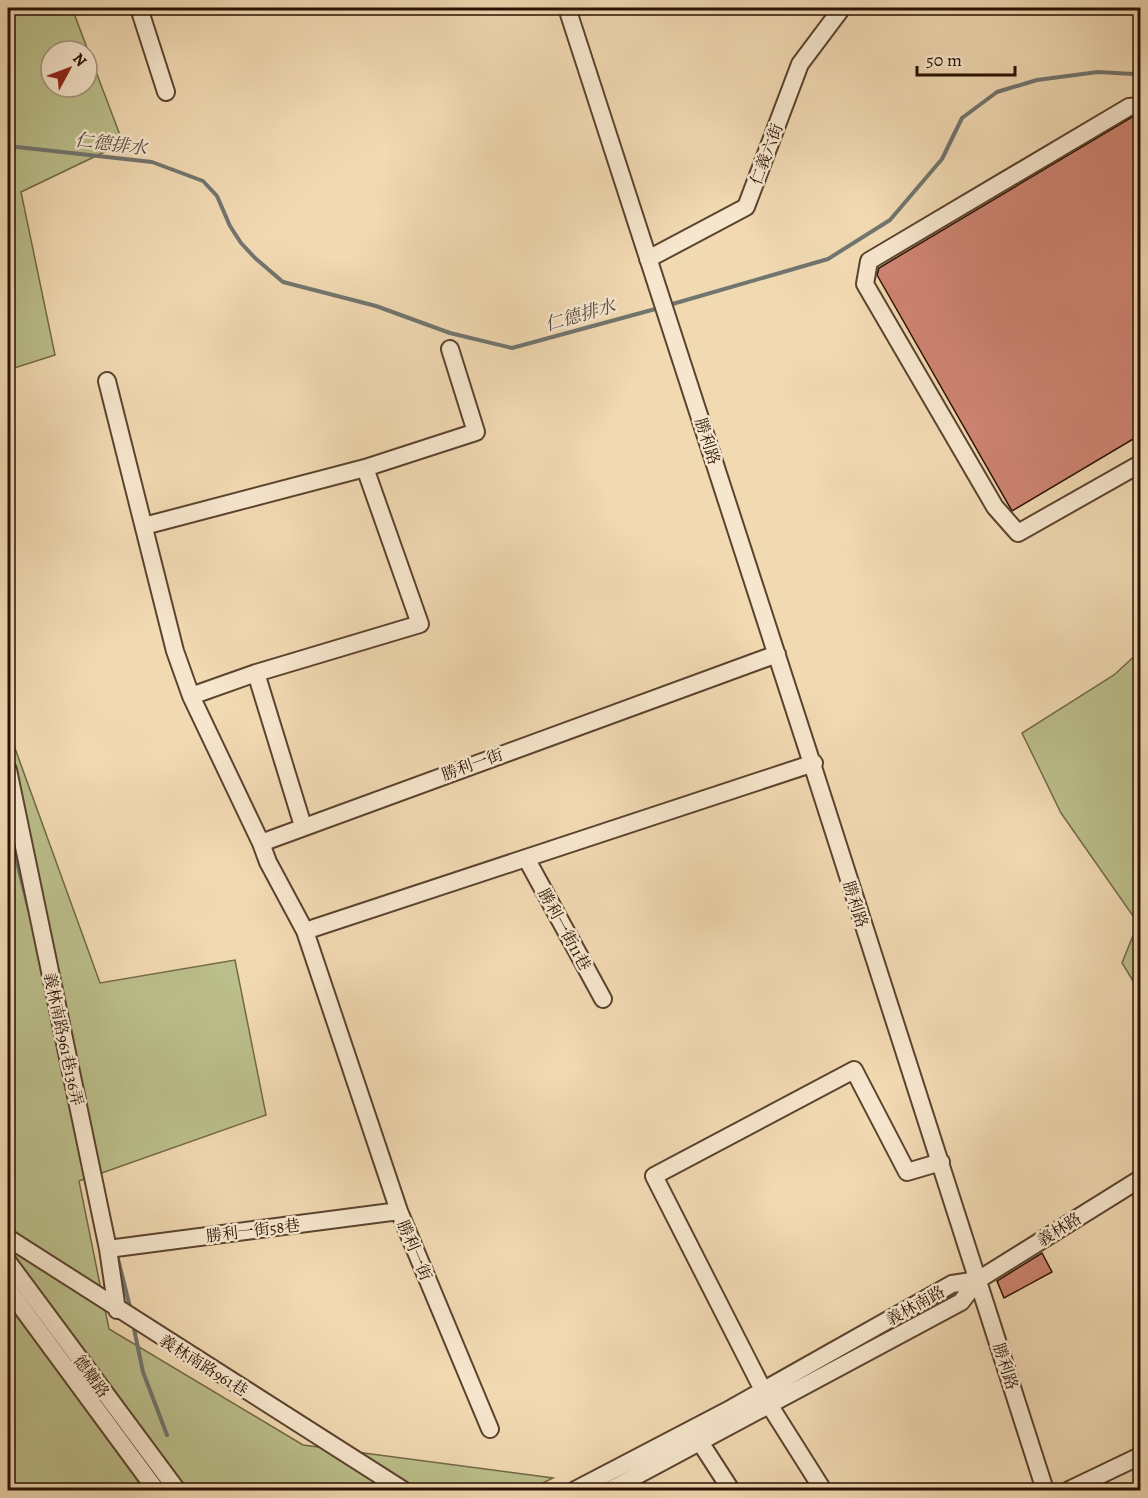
<svg xmlns="http://www.w3.org/2000/svg" width="1148" height="1498" font-family="Alegreya,'Noto Serif TC',serif">
<style>
.green{fill:#bbbf8b;stroke:#726846;stroke-width:1.5;fill-rule:evenodd}
.lines{fill:none;stroke-linecap:round;stroke-linejoin:round}
.stream{stroke:#71756f;stroke-width:4}
.building{fill:#cf8473;stroke:#291102;stroke-width:1.5}
.minor-casing{stroke:#5b432e;stroke-width:20}
.minor{stroke:#f6e6cd;stroke-width:16}
.labels{text-anchor:middle;stroke-width:5;stroke-linejoin:round;paint-order:stroke}
.street-label{font-size:16px;fill:#291102;stroke:#f6e6cd}
.water-label{font-size:18px;font-style:italic;fill:#534b42;stroke:#f6e6cd}
</style>
<rect width="100%" height="100%" fill="#f1d9b2"/>
<filter id="stains"><feTurbulence type="fractalNoise" baseFrequency=".00333" numOctaves="4"/><feColorMatrix values="0 0 0 0 .2 0 0 0 0 .09 0 0 0 0 .02 0 0 0 .5 -.17"/></filter>
<radialGradient id="worn" r=".72"><stop offset=".6" stop-color="#630" stop-opacity="0"/><stop offset="1" stop-color="#630" stop-opacity=".3"/></radialGradient>
<path class="green" d="M 8,8 L 75,8 L 75,16 L 123,143 L 21,192 L 55,355 L 8,370 ZM 51,51 L 87,51 L 87,87 L 51,87 Z
M 1140,651 L 1140,992 L 1122,963 L 1138,923 L 1061,813 L 1022,733 L 1114,675 Z
M 8,729 L 100,983 L 235,960 L 266,1115 L 79,1181 L 109,1329 L 303,1445 L 553,1478 L 529,1490 L 8,1490 Z"/>
<g class="lines">
<path class="stream" d="M 8,146 L 152,162 L 203,181 L 217,196 L 230,226 L 241,243 L 255,258 L 283,282 L 376,306 L 450,333 L 512,348 L 659,308
M 669,305 L 828,259 L 890,220 L 942,159 L 962,118 L 997,92 L 1037,80 L 1098,72 L 1133,74 L 1140,70
M 8,826 L 29,910
M 116,1251 L 131,1311
M 133,1324 L 143,1372 L 167,1435"/>
</g>
<path class="building" d="M 1132,117 L 1140,117 L 1140,435 L 1012,511 L 877,275 L 879,268 Z
M 1042,1253 L 1052,1272 L 1004,1298 L 997,1281 Z"/>
<g class="lines">
<defs>
<path id="minor" d="M 139,8 L 166,92
M 567,8 C 728,501 887,996 1045,1490
M 1140,106 L 1129,107 L 869,261 L 865,284 L 995,507 L 1018,533 L 1140,464
M 648,259 L 746,207 L 800,64 L 842,8
M 107,381 L 175,651 L 191,696 L 261,843
M 144,526 L 365,468 L 476,432 L 450,349
M 256,673 L 303,826
M 191,696 L 256,673 L 420,624 L 365,468
M 8,770 L 108,1249 L 117,1310
M 526,858 L 603,999
M 305,931 L 814,763
M 8,1238 L 403,1490
M 108,1249 L 399,1211
M 8,1262 L 177,1490
M 8,1289 L 156,1490
M 763,1390 L 654,1176 L 854,1070 L 907,1172 L 941,1162
M 770,1406 L 823,1490
M 490,1429 L 399,1211 L 305,931 L 268,862 L 261,843 L 777,654
M 700,1442 L 731,1490
M 575,1490 L 732,1408 L 952,1284 L 978,1280
M 610,1490 L 961,1302 L 978,1280 L 1140,1179
M 1069,1490 L 1140,1456"/>
</defs>
<use href="#minor" class="minor-casing"/>
<use href="#minor" class="minor"/>
</g>
<g class="labels">
<g class="street-label">
<text transform="translate(766 154) rotate(-69)" y="6">仁義六街</text>
<text transform="translate(708 441) rotate(72)" y="6">勝利路</text>
<text transform="translate(472 764) rotate(-20)" y="6">勝利一街</text>
<text transform="translate(856 904) rotate(72)" y="6">勝利路</text>
<text transform="translate(565 929) rotate(61)" y="6">勝利一街11巷</text>
<text transform="translate(64 1039) rotate(78)" y="6">義林南路961巷136弄</text>
<text transform="translate(1059 1229) rotate(-32)" y="6">義林路</text>
<text transform="translate(253 1230) rotate(-7)" y="6">勝利一街58巷</text>
<text transform="translate(415 1250) rotate(67)" y="6">勝利一街</text>
<text transform="translate(915 1305) rotate(-29)" y="6">義林南路</text>
<text transform="translate(204 1365) rotate(32)" y="6">義林南路961巷</text>
<text transform="translate(1006 1366) rotate(72)" y="6">勝利路</text>
<text transform="translate(92 1376) rotate(54)" y="6">德糖路</text>
</g>
<g class="water-label">
<text transform="translate(111 144) rotate(7)" y="6">仁德排水</text>
<text transform="translate(580 315) rotate(-16)" y="6">仁德排水</text>
</g>
</g>
<rect width="1148" height="1498" fill="none" stroke="#f1d9b2" stroke-width="30"/>
<rect x="9" y="9" width="1130" height="1480" fill="none" stroke="#291102" stroke-width="3"/>
<rect x="15" y="15" width="1118" height="1468" fill="none" stroke="#291102" stroke-width="1.5"/>
<g transform="translate(69 69) rotate(49)"><circle r="28" fill="#f6e6cd" stroke="#a4917c" stroke-width="1.5"/>
<path d="M0-4.5L10 22L0 15L-10 22Z" fill="#8f2418"/>
<text y="-9" font-size="16" font-weight="bold" text-anchor="middle" fill="#291102">N</text>
</g>
<path d="M917 66v9h98v-9" fill="none" stroke="#291102" stroke-width="3"/>
<text x="926" y="66" font-size="18" fill="#291102" stroke="#f6e6cd" stroke-width="4.5" paint-order="stroke">50 m</text>
<rect width="100%" height="100%" filter="url(#stains)"/>
<rect width="100%" height="100%" fill="url(#worn)"/>
</svg>
